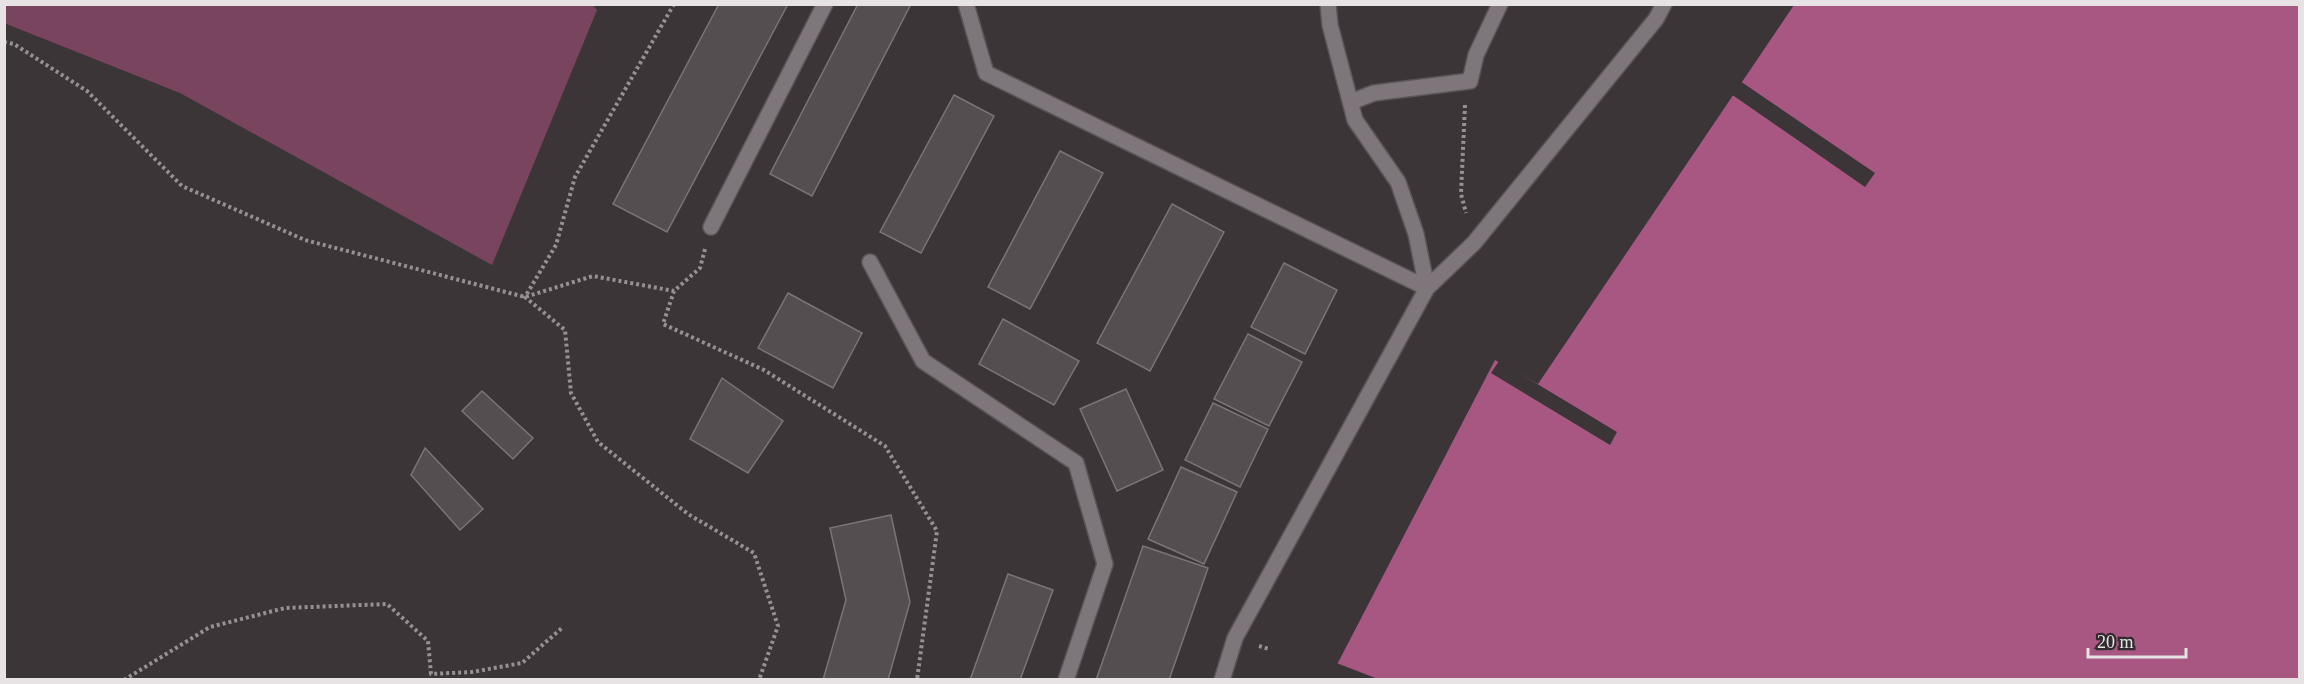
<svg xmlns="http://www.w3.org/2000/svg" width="2304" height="684" font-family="'Times New Roman',serif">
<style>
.green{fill:#78445e}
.water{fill:#a75781}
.pier{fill:#3c3538}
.building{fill:#554e51;stroke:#7b7477;stroke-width:1.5}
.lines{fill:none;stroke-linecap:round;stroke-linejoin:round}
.minor-casing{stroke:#5a5456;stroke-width:18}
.path{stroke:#969092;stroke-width:4;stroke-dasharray:3 3;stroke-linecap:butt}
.minor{stroke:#7e767a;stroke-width:15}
</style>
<rect width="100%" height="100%" fill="#3c3538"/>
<path class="green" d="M 592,4 L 597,10 L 492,265 L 180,93 L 4,23 L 5,4 Z"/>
<path class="water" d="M 1794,5 L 2299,5 L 2299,679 L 1329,680 L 1495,360 L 1538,384 Z"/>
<path class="pier" d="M 1740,81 L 1875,173 L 1865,187 L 1731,94 Z
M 1499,361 L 1617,432 L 1610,445 L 1491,373 Z
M 1334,662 L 1378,679 L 1326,680 Z"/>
<path class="building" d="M 719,4 L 788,4 L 667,232 L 613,204 Z
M 858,4 L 911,4 L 812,196 L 770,174 Z
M 954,95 L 994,116 L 921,253 L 880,232 Z
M 1060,151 L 1103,173 L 1030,309 L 988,287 Z
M 1172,204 L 1224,232 L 1150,371 L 1097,343 Z
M 1284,263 L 1337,290 L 1305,354 L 1251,327 Z
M 788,293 L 862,333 L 833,388 L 758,348 Z
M 1003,319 L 1079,361 L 1054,405 L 979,364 Z
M 1248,334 L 1302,362 L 1269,426 L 1214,399 Z
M 722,378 L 783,421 L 748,473 L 690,439 Z
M 1126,389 L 1163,470 L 1117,491 L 1080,409 Z
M 482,391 L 533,438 L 513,459 L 462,411 Z
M 1213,403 L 1268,429 L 1240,487 L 1185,460 Z
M 425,448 L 483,509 L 460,530 L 411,475 Z
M 1181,467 L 1237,492 L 1204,564 L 1148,539 Z
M 891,515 L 910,602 L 888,680 L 823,680 L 846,600 L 830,528 Z
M 1143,546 L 1208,568 L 1169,680 L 1096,680 Z
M 1008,574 L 1053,590 L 1020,680 L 970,680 Z"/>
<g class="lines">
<defs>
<path id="minor" d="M 966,4 L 986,73 L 1427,288
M 1328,4 L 1330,25 L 1355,120 L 1398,182 L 1416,234 L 1427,288
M 1351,102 L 1374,93 L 1470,81 L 1476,55 L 1500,4
M 711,227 L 825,4
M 870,262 L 923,361 L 1076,463 L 1105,564 L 1066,680
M 1222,680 L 1235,638 L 1427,288 L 1474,243 L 1656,19 L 1664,4"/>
</defs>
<use href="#minor" class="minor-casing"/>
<path class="path" d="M 674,4 L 575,177 L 556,245 L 525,297 L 565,330 L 571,393 L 598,442 L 688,514 L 754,553 L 778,626 L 759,680
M 4,42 L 14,44 L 87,91 L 182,186 L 305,240 L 525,297 L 593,276 L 674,291
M 1465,105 L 1461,194 L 1466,213
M 705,249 L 700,268 L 674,291 L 663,324 L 764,370 L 885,446 L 937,531 L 917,680
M 1259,646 L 1269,649
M 124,680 L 210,627 L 285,608 L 387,604 L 428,641 L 431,674 L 472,672 L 522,663 L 563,627"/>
<use href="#minor" class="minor"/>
</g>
<rect width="2304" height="684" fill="none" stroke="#e7e3e4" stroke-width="12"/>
<path d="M2088 648v9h98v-9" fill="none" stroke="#e7e3e4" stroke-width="3"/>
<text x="2097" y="648" font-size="18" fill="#e7e3e4" stroke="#312b2e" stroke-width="4.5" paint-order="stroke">20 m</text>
</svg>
